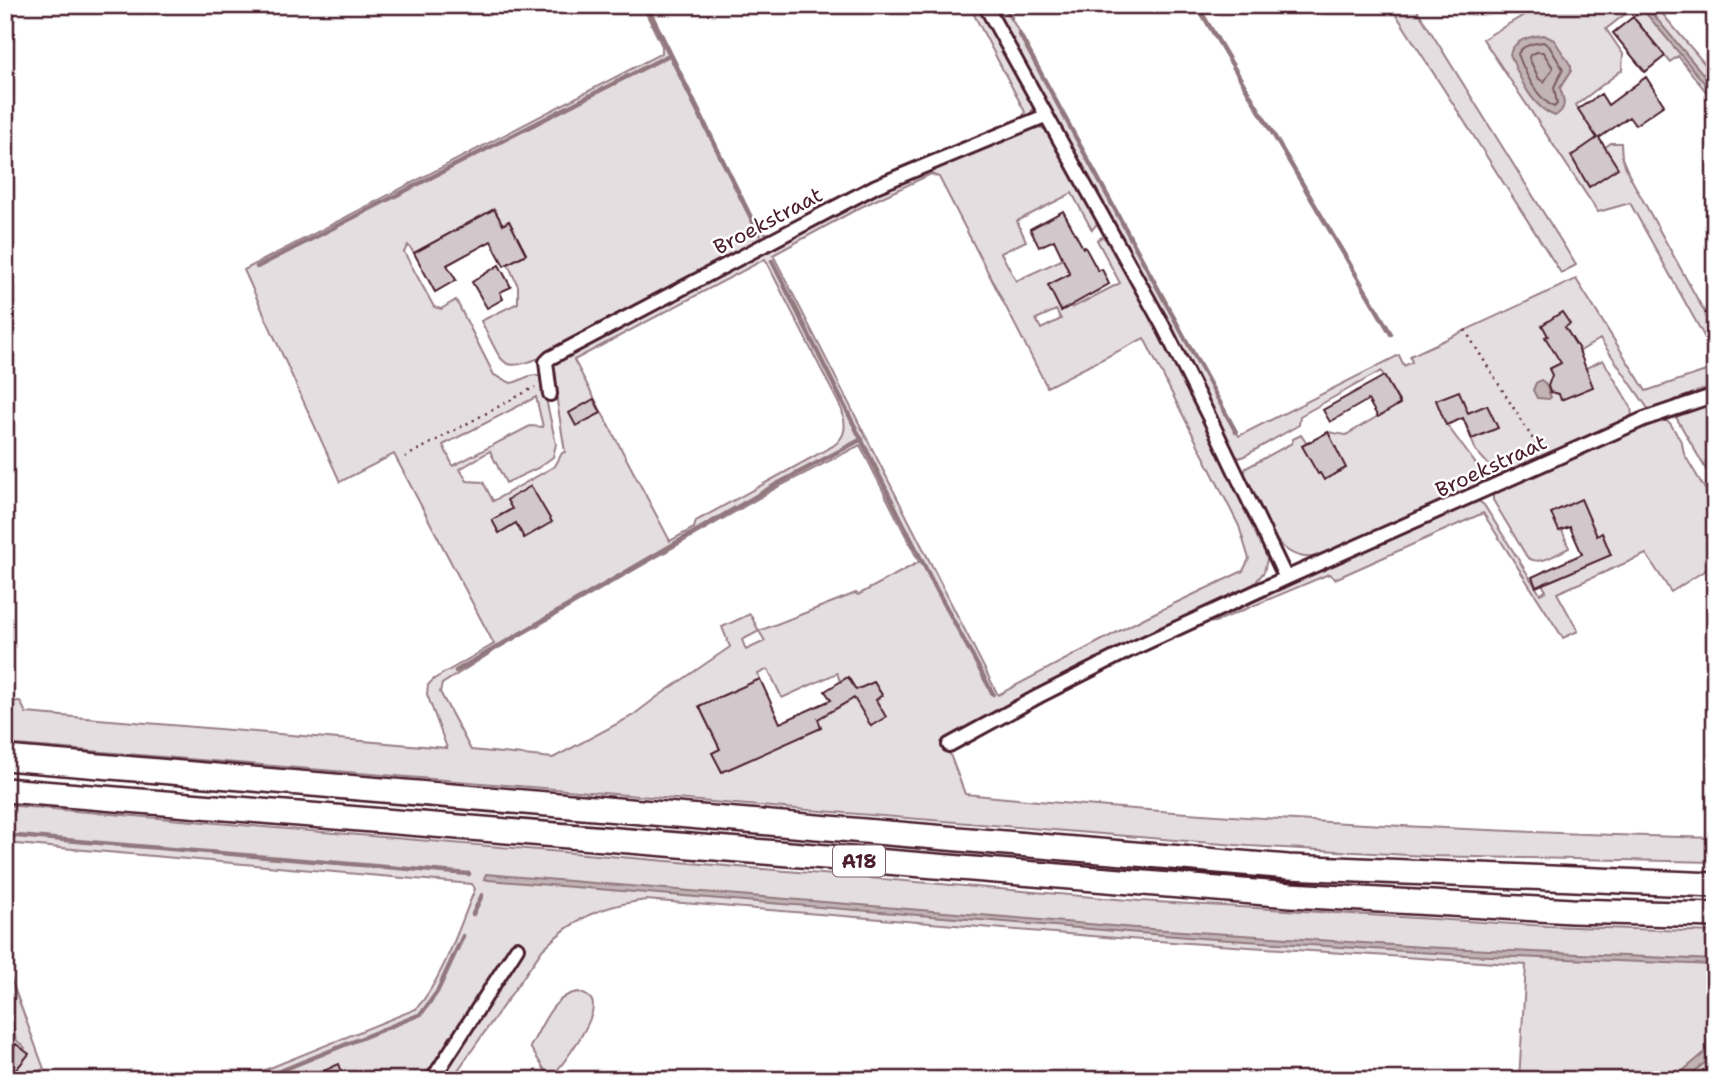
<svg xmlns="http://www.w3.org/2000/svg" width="1720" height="1085" font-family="'Shantell Sans',sans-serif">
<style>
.green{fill:#e5dee0;stroke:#987e86;stroke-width:2;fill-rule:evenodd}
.water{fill:#c1b3b6;stroke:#91787e;stroke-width:2}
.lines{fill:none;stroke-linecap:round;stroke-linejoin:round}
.shore{stroke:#7a5a63;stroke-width:2}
.stream{stroke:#91787e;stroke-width:4.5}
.building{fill:#d2c7cb;stroke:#4a1f2b;stroke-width:2}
.minor-casing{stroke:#4a1f2b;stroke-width:18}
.motorway-casing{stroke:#4a1f2b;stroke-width:28}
.path{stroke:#4a1f2b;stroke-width:2.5;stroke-dasharray:2 5;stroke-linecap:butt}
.minor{stroke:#fff;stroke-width:12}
.motorway{stroke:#fff;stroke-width:23}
.labels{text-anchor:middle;stroke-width:5;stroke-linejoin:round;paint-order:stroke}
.shield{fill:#fff;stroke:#80626b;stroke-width:2}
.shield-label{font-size:19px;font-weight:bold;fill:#4a1f2b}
.street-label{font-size:21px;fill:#4a1f2b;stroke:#fff}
</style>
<rect width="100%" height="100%" fill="#fff"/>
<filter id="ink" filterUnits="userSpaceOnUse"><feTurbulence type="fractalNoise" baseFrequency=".0143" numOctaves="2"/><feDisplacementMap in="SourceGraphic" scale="14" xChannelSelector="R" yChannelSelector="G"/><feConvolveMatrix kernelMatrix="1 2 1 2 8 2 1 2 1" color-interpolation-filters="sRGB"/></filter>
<g filter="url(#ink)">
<path class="green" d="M 642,5 L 648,5 L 753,219 L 765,233 L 771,234 L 898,168 L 1022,118 L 1025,112 L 969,5 L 980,5 L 1032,102 L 1033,109 L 1028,118 L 907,168 L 553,353 C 499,374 506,369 481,321 L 518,303 L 518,286 L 508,264 L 526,254 L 509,221 L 502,224 L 495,210 L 414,253 L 408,245 L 404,252 L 434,307 L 441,309 L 456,300 L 494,375 L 511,383 C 522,382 530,371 541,377 L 556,444 L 553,457 L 538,468 L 506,483 L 490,451 L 460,469 L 467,481 L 483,482 L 493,501 L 555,466 L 562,453 L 565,452 L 552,369 L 554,363 L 563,356 L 895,182 L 1036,126 L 1050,131 L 1099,221 L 1092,230 L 1072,193 L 1017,221 L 1026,241 L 1001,253 L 1016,281 L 1063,259 L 1070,274 L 1065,293 L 1072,308 L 1120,283 L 1097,240 L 1102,237 L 1109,240 L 1181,370 L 1265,550 L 1267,559 L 1264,572 L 1251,588 L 1056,680 L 945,741 L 965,794 C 1214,819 1464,831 1715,838 L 1715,862 L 1426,856 L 1248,846 L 5,744 L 5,702 L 20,701 L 26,713 L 447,748 L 427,694 L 428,685 L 434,679 L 494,644 L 394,454 L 340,482 L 244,270 L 662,53 L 662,46 ZM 931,174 L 939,177 L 1047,387 L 1144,338 L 1239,526 L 1249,559 L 1243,571 L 1144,618 L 998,695 L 773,255 L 861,207 ZM 765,259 L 842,410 C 846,425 847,436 833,446 L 696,521 L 694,528 L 670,541 L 574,360 ZM 1056,310 L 1061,319 L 1041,329 L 1036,319 ZM 536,397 L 543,427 L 530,426 L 453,466 L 443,445 ZM 860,445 L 919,562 L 858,595 L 856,593 L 759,631 L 750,614 L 722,627 L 730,647 L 657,697 L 632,716 L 553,758 L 471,750 L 440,692 L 442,684 L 497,649 L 778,487 ZM 759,631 L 765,641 L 746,650 L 742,640 ZM 768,669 L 782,698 L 837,673 L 840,681 L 848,677 L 856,690 L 874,682 L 882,695 L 876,700 L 871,726 L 855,698 L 836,709 L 831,700 L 814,708 L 821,728 L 722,772 L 713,753 L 720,749 L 699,706 L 760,679 L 758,674 Z
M 994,5 L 1004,5 L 1239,436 L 1399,355 L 1404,366 L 1412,362 L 1410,356 L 1576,279 L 1646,391 L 1715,368 L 1715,385 L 1649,410 L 1600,339 L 1561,363 L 1567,377 L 1603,360 L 1631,407 L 1632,417 L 1499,476 L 1476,451 L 1463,418 L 1447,425 L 1484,475 L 1484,483 L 1326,554 C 1275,572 1261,510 1244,474 L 1246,468 L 1292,443 L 1293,439 L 1301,435 L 1307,444 L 1328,432 L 1346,435 L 1400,403 L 1381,371 L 1300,416 L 1299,425 L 1246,455 L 1240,458 L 1236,456 L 1144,279 Z
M 1390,5 L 1414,5 L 1576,265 L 1561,273 Z
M 1541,5 L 1655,5 L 1715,76 L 1715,103 L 1678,56 L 1670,62 L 1633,17 L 1637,13 L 1633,8 L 1606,29 L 1623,54 L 1622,70 L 1576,105 L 1605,147 L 1611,143 L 1621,143 L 1622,158 L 1629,175 L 1715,331 L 1715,356 L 1630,203 L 1598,212 L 1483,39 Z
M 1715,400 L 1715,457 L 1706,462 L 1711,471 L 1708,473 L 1676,417 L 1677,413 Z
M 1661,419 L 1670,423 L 1682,443 L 1684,454 L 1715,506 L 1715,564 L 1671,592 L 1646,554 L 1557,593 L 1578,631 L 1563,638 L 1483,513 L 1335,579 L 1329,574 L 1215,622 L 1206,623 L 1477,500 L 1484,505 L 1540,594 L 1546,591 L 1540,580 L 1543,572 L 1546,570 L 1551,581 L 1610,555 L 1602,534 L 1591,539 L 1575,524 L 1562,530 L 1569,548 C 1555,554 1540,567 1527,557 L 1493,500 L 1493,492 Z
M 5,805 L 1140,901 L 1548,926 L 1715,932 L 1715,1080 L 1519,1080 L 1526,965 L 1142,940 L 646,900 C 601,906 575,917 543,949 L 451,1080 L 439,1080 L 523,949 L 514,943 L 426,1080 L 240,1080 L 416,1009 C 442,981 460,925 475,889 L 472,884 L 5,843 Z
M 5,963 L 44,1069 L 14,1080 L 5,1080 L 5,1063 L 25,1048 L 16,1040 L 10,1015 L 5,1019 Z
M 578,992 C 583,994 589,995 592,1001 C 599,1017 562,1066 550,1078 L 530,1047 C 542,1027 552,995 578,992 Z"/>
<path class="water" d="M 1639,5 L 1645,5 L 1715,88 L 1715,96 Z
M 1544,35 L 1554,40 L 1571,66 L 1571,71 L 1560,88 C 1564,100 1568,108 1555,116 C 1531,107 1519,77 1510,54 C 1514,40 1531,36 1544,35 Z
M 1541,380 L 1545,383 L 1551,397 L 1549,399 L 1537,398 L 1533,390 L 1536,383 Z
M 486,874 L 1136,928 L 1423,947 L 1715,960 L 1715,965 L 1465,955 L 1200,938 L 488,880 L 484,879 Z
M 1715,1044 L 1715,1054 C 1702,1065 1689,1080 1672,1080 Z"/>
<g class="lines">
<path class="shore" d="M 1543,42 L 1549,46 L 1563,69 L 1554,87 L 1557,104 L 1554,107 C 1536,98 1525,73 1518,54 C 1521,46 1534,43 1543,42 Z
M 1537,52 L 1543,52 L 1553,68 L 1544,82 L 1539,79 L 1529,58 L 1530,55 Z"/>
<path class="stream" d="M 645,5 L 759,234
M 1004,5 L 1011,18
M 1197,5 L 1391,334
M 1019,33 L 1236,432
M 772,261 L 932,581 L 993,694
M 257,267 L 669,55
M 456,671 L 777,484 L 862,439
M 5,835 L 469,874
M 473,914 L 482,895
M 258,1080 L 421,1014 L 437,992 L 463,936"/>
</g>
<path class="building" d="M 1633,17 L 1665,56 L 1645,72 L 1613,33 Z
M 1646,77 L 1664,105 L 1635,125 L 1629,117 L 1599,138 L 1618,168 L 1589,187 L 1571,156 L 1597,138 L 1578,109 L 1601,94 L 1608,105 Z
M 494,209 L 503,225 L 509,221 L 526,254 L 504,266 L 491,241 L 447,265 L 456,280 L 435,292 L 414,253 Z
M 1063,211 L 1083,248 L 1085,247 L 1098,271 L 1102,269 L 1109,284 L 1061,311 L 1048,285 L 1070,274 L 1054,240 L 1039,247 L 1030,229 Z
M 499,265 L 511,287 L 500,292 L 503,299 L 487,308 L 472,282 Z
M 1562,312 L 1570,324 L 1565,327 L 1578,348 L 1593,387 L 1561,400 L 1559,394 L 1550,392 L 1548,386 L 1552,375 L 1549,369 L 1561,363 L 1545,337 L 1548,336 L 1542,325 Z
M 1384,376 L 1400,404 L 1378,417 L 1368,400 L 1330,422 L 1323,410 Z
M 1459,391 L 1468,413 L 1487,405 L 1498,428 L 1472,439 L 1463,418 L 1446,425 L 1436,400 Z
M 594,399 L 601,413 L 576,426 L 569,413 Z
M 1328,432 L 1346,468 L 1324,480 L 1320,473 L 1318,474 L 1302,446 Z
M 531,486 L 552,522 L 524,538 L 516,523 L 499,533 L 492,520 L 512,509 L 507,500 Z
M 1581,499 L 1597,536 L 1602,533 L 1611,555 L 1536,587 L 1532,577 L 1582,554 L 1570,527 L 1559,531 L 1551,513 Z
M 848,677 L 856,690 L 874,682 L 882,695 L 876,700 L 886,717 L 871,726 L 854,698 L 818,719 L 821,728 L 722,772 L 712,753 L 720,749 L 699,706 L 760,679 L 780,723 L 831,700 L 825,691 Z
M 16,1044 L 29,1054 L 15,1071 L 5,1063 L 5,1058 Z
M 339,1064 L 345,1080 L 302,1080 Z"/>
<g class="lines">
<defs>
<path id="minor" d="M 985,5 L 1163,326 L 1210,419 L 1286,578 L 1644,419 L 1715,395
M 550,394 L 546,362 L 550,358 L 876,186 L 1045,116
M 949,745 L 1039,696 L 1132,649 L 1286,578
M 432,1080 L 517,948"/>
<path id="motorway" d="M 5,758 L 1288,867 L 1715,885
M 5,790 L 1291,895 L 1572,911 L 1715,915"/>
</defs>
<use href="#minor" class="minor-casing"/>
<use href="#motorway" class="motorway-casing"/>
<path class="path" d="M 1465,330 L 1539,449
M 405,457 L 535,387
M 1692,1080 L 1715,1060"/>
<use href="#minor" class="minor"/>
<use href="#motorway" class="motorway"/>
</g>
</g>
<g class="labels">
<rect class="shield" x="833" y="845.5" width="52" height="31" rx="5"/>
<g class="shield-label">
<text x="859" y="868">A18</text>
</g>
<g class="street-label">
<text transform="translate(768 221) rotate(-28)" y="7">Broekstraat</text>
<text transform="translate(1491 466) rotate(-25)" y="7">Broekstraat</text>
</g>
</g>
<rect width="1720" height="1085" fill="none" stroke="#fff" stroke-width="28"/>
<rect x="14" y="14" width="1692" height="1057" fill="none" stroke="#4a1f2b" stroke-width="2.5" filter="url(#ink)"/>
</svg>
